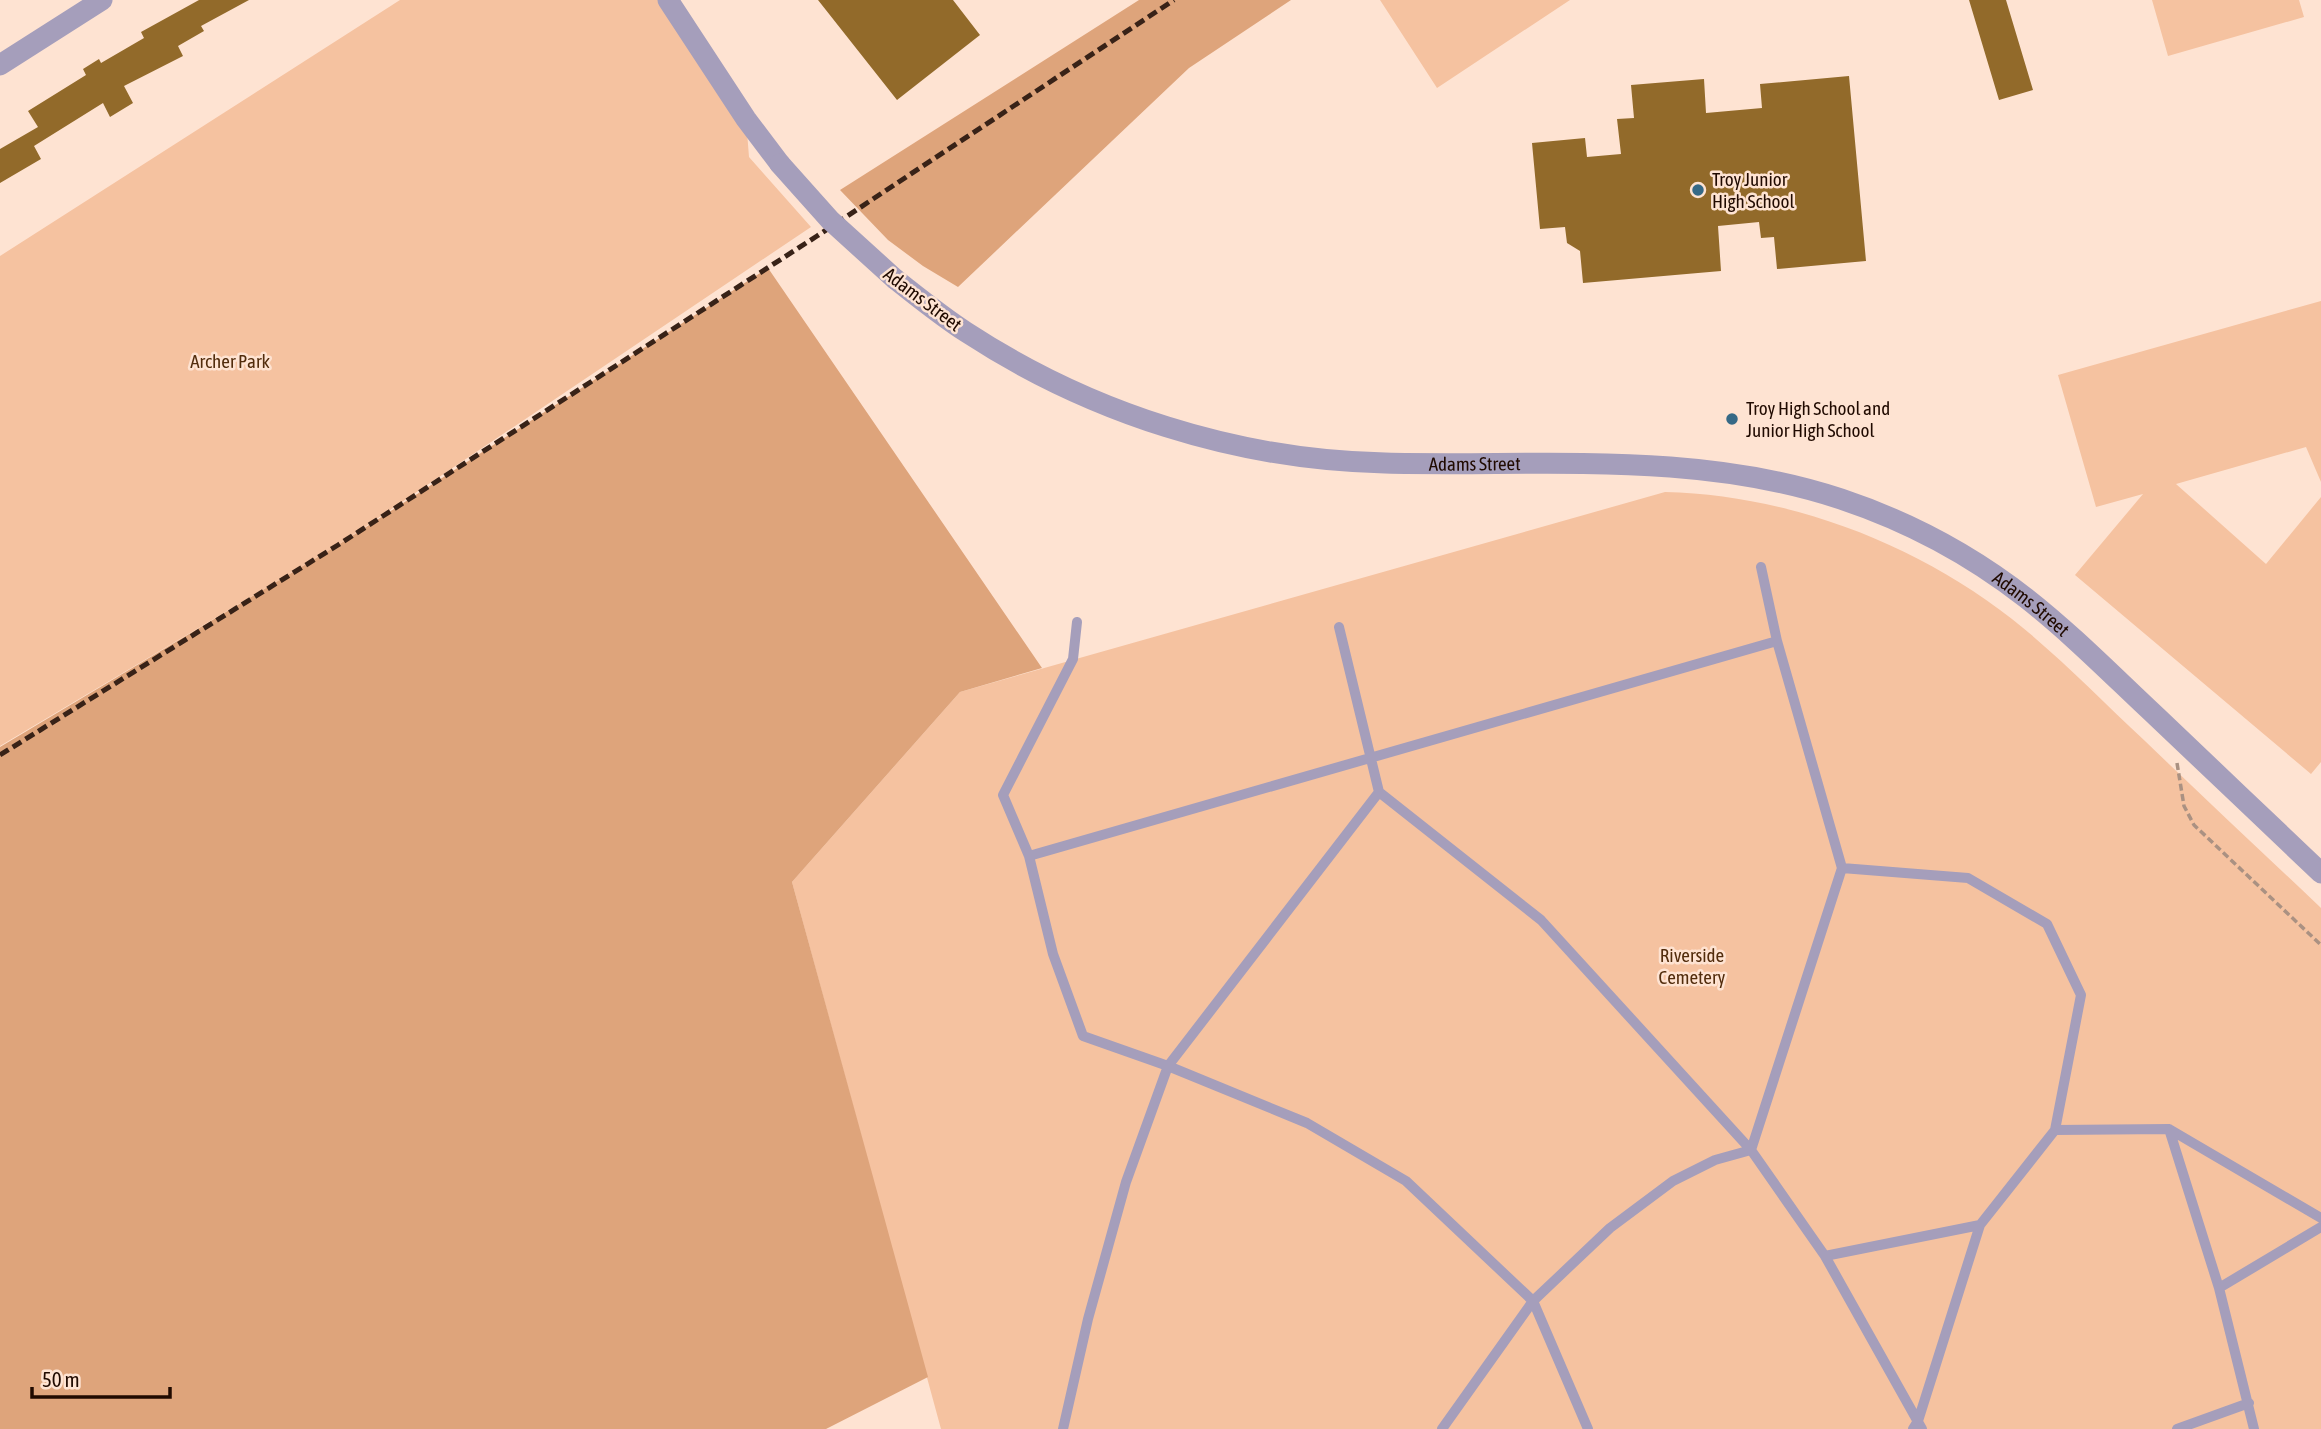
<svg xmlns="http://www.w3.org/2000/svg" width="2321" height="1429" font-family="'Asap Condensed',sans-serif">
<style>
.green{fill:#f5c2a0}
.forest{fill:#dea47b}
.building{fill:#926a2a}
.lines{fill:none;stroke-linecap:round;stroke-linejoin:round}
.path{stroke:#aa9182;stroke-width:3.5;stroke-dasharray:7 3.5;stroke-linecap:butt}
.service{stroke:#a59ebb;stroke-width:10}
.minor{stroke:#a59ebb;stroke-width:21}
.tertiary{stroke:#a59ebb;stroke-width:21}
.rail{stroke:#382217;stroke-width:5;stroke-dasharray:10 5;stroke-linecap:butt}
.tertiary-bridge{stroke:#a59ebb;stroke-width:21}
.poi-dot{fill:#366986;stroke:#fee3d2;stroke-width:2.5}
.labels{text-anchor:middle;stroke-width:5;stroke-linejoin:round;paint-order:stroke}
.poi-label{font-size:19px;fill:#200a00;stroke:#fee3d2;text-anchor:start}
.street-label{font-size:19px;fill:#200a00;stroke:#fee3d2}
.park-label{font-size:19px;fill:#522c0c;stroke:#fee3d2}
</style>
<rect width="100%" height="100%" fill="#fee3d2"/>
<path class="green" d="M 400,0 L 668,0 L 746,119 L 749,157 L 811,227 L 338,545 L 0,746 L 0,256 Z
M 1380,0 L 1570,0 L 1437,88 Z
M 2152,0 L 2299,0 L 2304,17 L 2168,56 Z
M 2321,301 L 2321,482 L 2306,447 L 2176,484 L 2266,564 L 2321,497 L 2321,762 L 2311,774 L 2075,575 L 2143,494 L 2096,507 L 2058,375 Z
M 1665,492 C 1789,495 1915,543 2012,619 C 2059,656 2101,700 2145,741 C 2203,797 2262,852 2321,908 L 2321,1429 L 941,1429 L 792,882 L 960,692 Z"/>
<path class="forest" d="M 1139,0 L 1291,0 L 1189,68 L 958,287 L 923,266 L 888,240 L 840,190 Z
M 768,268 L 1042,668 L 960,692 L 792,882 L 928,1377 L 826,1429 L 0,1429 L 0,747 L 338,545 Z"/>
<path class="building" d="M 199,0 L 249,0 L 201,26 L 204,31 L 178,46 L 183,56 L 124,86 L 133,103 L 110,117 L 103,103 L 34,146 L 41,159 L 0,183 L 0,149 L 38,127 L 28,111 L 86,75 L 83,69 L 99,59 L 101,63 L 144,38 L 141,32 Z
M 818,0 L 953,0 L 980,35 L 897,100 Z
M 1969,0 L 2006,0 L 2033,90 L 1999,100 Z
M 1849,76 L 1866,261 L 1777,269 L 1774,237 L 1761,238 L 1759,222 L 1718,226 L 1721,271 L 1583,283 L 1580,251 L 1567,243 L 1565,227 L 1540,229 L 1532,143 L 1585,138 L 1587,157 L 1621,154 L 1617,119 L 1634,118 L 1631,85 L 1704,79 L 1706,113 L 1762,108 L 1760,84 Z"/>
<g class="lines">
<path class="path" d="M 2177,763 L 2184,806 L 2194,825 L 2321,945"/>
<path class="service" d="M 1761,567 L 1777,641 L 1842,868 L 1751,1150 L 1825,1256 L 1922,1429
M 1077,622 L 1073,659 L 1003,795 L 1029,856 L 1053,954 L 1083,1036 L 1168,1066 L 1307,1123 L 1406,1181 L 1533,1301 L 1588,1429
M 1339,627 L 1379,792 L 1541,920 L 1751,1150 L 1715,1160 L 1673,1181 L 1610,1228 L 1533,1301 L 1442,1429
M 1029,856 L 1777,641
M 2169,1129 L 2219,1288 L 2254,1429
M 2055,1130 L 2169,1129 L 2321,1218
M 1825,1256 L 1980,1225 L 2055,1130 L 2081,995 L 2047,924 L 1968,878 L 1842,868
M 2219,1288 L 2321,1227
M 1063,1429 L 1088,1319 L 1126,1182 L 1168,1066 L 1379,792
M 1913,1429 L 1918,1421 L 1980,1225
M 2177,1429 L 2249,1403"/>
<path class="minor" d="M 0,65 L 102,0"/>
<g class="tertiary">
<path d="M 668,0 L 746,119 L 780,164"/>
<path id="s1" d="M 895,279 C 918,297 941,316 966,332 C 1090,413 1237,460 1385,463 C 1537,467 1694,450 1841,499 C 1907,521 1971,555 2026,598 C 2072,634 2114,677 2157,717 C 2212,769 2266,821 2321,873"/>
</g>
<path class="rail" d="M 0,755 L 338,545 L 817,236 L 1174,0"/>
<path class="tertiary-bridge" d="M 780,164 L 830,220 L 895,279"/>
</g>
<g class="poi-dot">
<circle cx="1698" cy="190" r="7"/>
<circle cx="1732" cy="419" r="7"/>
</g>
<g class="labels">
<g class="poi-label">
<text x="1712" y="186">Troy Junior<tspan x="1712" dy="22">High School</tspan></text>
<text x="1746" y="415">Troy High School and<tspan x="1746" dy="22">Junior High School</tspan></text>
</g>
<g class="street-label">
<text transform="translate(923 299) rotate(37)" y="7">Adams Street</text>
<text dy="7" stroke="none"><textPath href="#s1" startOffset="623">Adams Street</textPath></text>
<text dy="7" stroke="none"><textPath href="#s1" startOffset="1211">Adams Street</textPath></text>
</g>
<g class="park-label">
<text x="230" y="368">Archer Park</text>
<text x="1692" y="962">Riverside<tspan x="1692" dy="22">Cemetery</tspan></text>
</g>
</g>
<path d="M32 1387v10h138v-10" fill="none" stroke="#200a00" stroke-width="3.5"/>
<text x="42" y="1387" font-size="21" fill="#200a00" stroke="#fee3d2" stroke-width="5" paint-order="stroke">50 m</text>
</svg>
